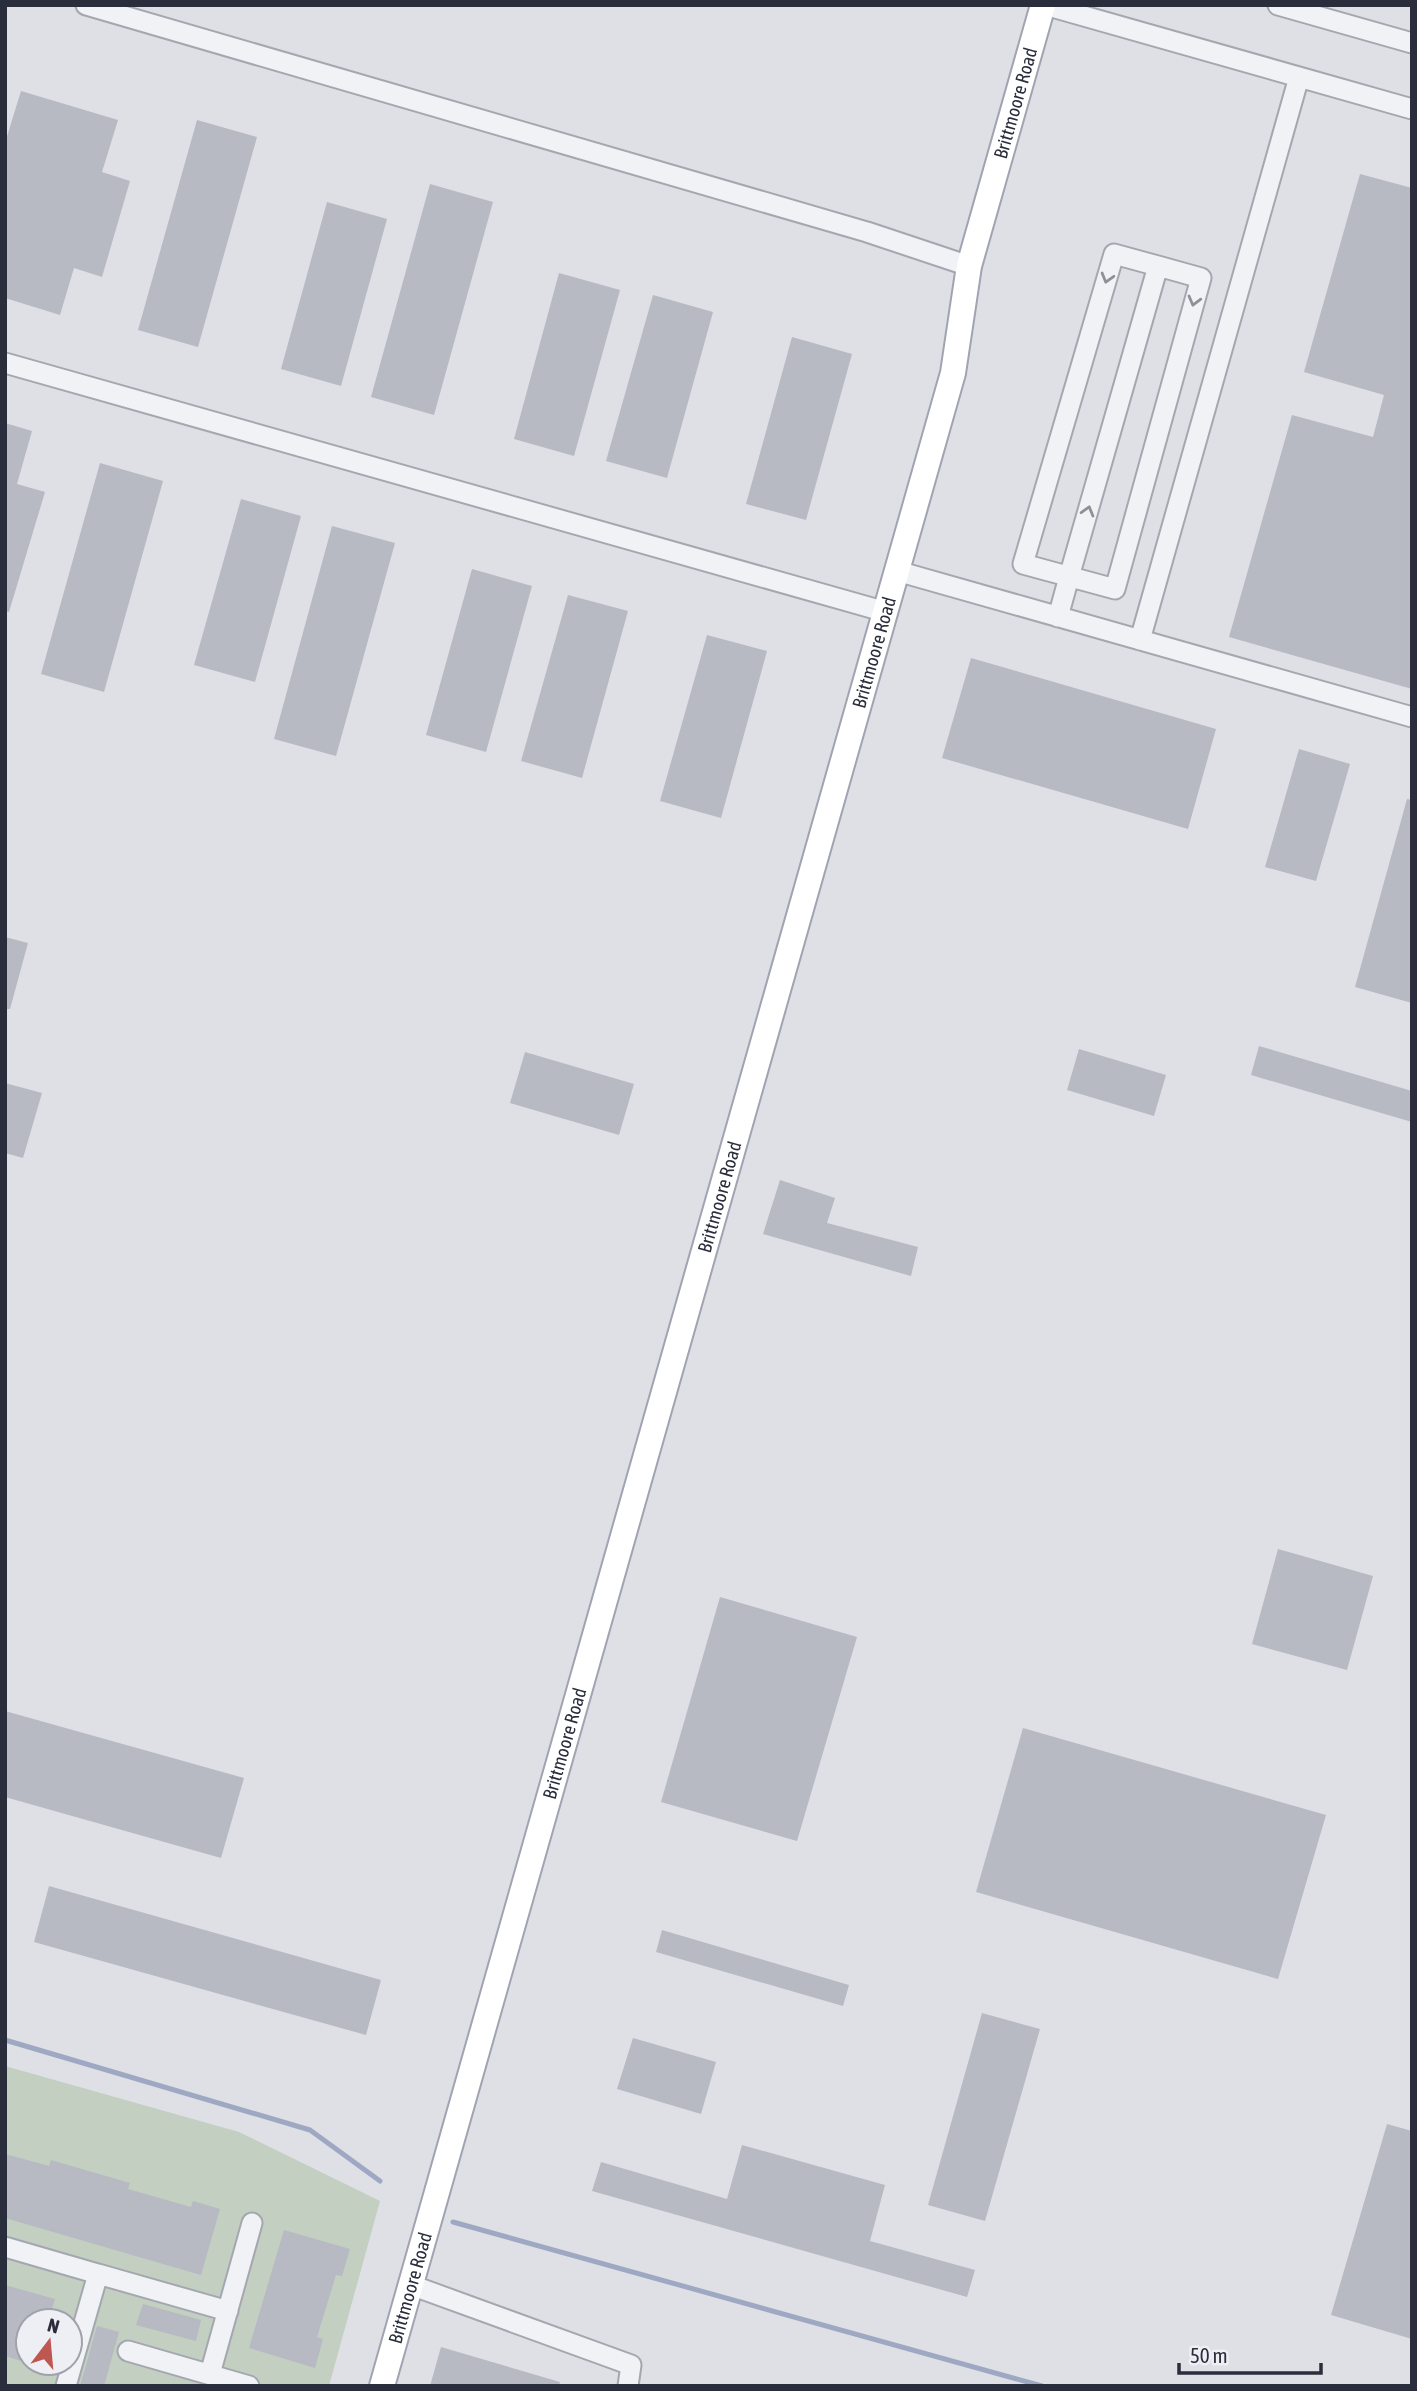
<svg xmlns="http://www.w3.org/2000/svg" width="1417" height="2391" font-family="'Asap Condensed',sans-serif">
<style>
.grass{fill:#c2cfc1;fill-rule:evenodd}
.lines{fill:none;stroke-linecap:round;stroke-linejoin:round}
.stream{stroke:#9ea8c3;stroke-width:5}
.building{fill:#b7b9c3}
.minor-casing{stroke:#a5a7b0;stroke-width:23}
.major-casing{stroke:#a0a3b1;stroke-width:28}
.minor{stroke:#f1f2f5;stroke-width:19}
.major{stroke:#fff;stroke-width:24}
.oneway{stroke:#8e9098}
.labels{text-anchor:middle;stroke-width:7;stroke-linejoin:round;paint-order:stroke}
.street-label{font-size:19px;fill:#2a2d3c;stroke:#eeeff4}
</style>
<rect width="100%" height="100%" fill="#dfe0e6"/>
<path class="grass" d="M 5,2066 L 239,2132 L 380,2201 L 329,2386 L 5,2386 ZM 28,2321 L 70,2321 L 70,2363 L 28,2363 Z"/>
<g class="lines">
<path class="stream" d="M 5,2040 L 310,2130 L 380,2181
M 453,2222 L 1042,2386"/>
</g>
<path class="building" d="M 21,91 L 118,120 L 102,172 L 130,181 L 102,277 L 74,268 L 60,315 L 5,298 L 5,143 Z
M 197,120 L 257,137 L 198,347 L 138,330 Z
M 1360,174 L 1412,188 L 1412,689 L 1229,637 L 1292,415 L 1373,437 L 1384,395 L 1304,372 Z
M 430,184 L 493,202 L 434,415 L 371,397 Z
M 327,202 L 387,219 L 341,386 L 281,369 Z
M 559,273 L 620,290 L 574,456 L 514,439 Z
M 653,295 L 713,312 L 667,478 L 606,461 Z
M 792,337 L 852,354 L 806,520 L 746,504 Z
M 5,423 L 32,431 L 17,484 L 45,492 L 9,612 L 5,611 Z
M 100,463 L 163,481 L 104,692 L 41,674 Z
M 241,499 L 301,516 L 255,682 L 194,665 Z
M 332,526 L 395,543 L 336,756 L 274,739 Z
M 472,569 L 532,586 L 486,752 L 426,735 Z
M 568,595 L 628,611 L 582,778 L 521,761 Z
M 707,635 L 767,651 L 721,818 L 660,801 Z
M 971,658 L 1216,729 L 1188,829 L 942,758 Z
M 1299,749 L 1350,764 L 1316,881 L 1265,867 Z
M 1407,799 L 1412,800 L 1412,1003 L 1355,987 Z
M 5,937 L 28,943 L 10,1009 L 5,1009 Z
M 1259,1046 L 1412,1091 L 1412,1122 L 1251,1075 Z
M 1079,1049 L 1166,1075 L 1154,1116 L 1067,1090 Z
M 525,1052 L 634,1084 L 619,1135 L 510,1103 Z
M 5,1083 L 42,1093 L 23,1158 L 5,1153 Z
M 780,1180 L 835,1198 L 827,1223 L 918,1247 L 911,1276 L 763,1234 Z
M 1278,1549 L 1373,1576 L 1347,1670 L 1252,1644 Z
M 720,1597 L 857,1637 L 797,1841 L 661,1802 Z
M 5,1711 L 244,1778 L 221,1858 L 5,1797 Z
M 1023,1728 L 1326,1815 L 1278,1979 L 976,1892 Z
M 49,1886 L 381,1980 L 366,2035 L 34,1942 Z
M 662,1930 L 849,1985 L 843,2006 L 656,1952 Z
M 982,2013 L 1040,2029 L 985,2221 L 928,2205 Z
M 633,2038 L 716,2062 L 701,2114 L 617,2089 Z
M 1387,2124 L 1412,2131 L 1412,2339 L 1331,2315 Z
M 742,2145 L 885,2185 L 870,2241 L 975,2270 L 967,2297 L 592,2191 L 601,2162 L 727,2199 Z
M 5,2154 L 49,2166 L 51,2160 L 130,2183 L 128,2189 L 191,2207 L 193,2201 L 220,2209 L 201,2275 L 5,2218 Z
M 284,2230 L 350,2249 L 342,2276 L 336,2275 L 317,2337 L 323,2339 L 315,2368 L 249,2348 Z
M 5,2285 L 55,2299 L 48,2321 L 28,2321 L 28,2363 L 5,2356 Z
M 143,2304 L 201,2320 L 196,2341 L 136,2325 Z
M 97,2326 L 119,2332 L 104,2386 L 80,2386 Z
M 441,2347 L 560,2382 L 559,2386 L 430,2386 Z"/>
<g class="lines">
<defs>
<path id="minor" d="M 86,5 L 867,232 L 969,266
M 1045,5 L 1412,109
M 1278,5 L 1412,43
M 5,363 L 886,612
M 897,571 L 1412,717
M 1058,617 L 1069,577 L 1158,266 L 1114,254 L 1023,564 L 1115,589 L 1201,278 L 1158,266
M 1140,640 L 1299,77
M 5,2247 L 98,2274
M 411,2285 L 631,2365 L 628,2386
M 128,2351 L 249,2386
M 210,2374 L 252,2223
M 66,2386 L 98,2274 L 228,2311"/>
<g id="major">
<path id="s1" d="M 382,2386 L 953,373 L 969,266 L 1043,5"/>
</g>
</defs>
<use href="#minor" class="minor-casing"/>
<use href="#major" class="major-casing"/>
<use href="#minor" class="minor"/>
<use href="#major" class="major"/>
</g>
<defs><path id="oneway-chevron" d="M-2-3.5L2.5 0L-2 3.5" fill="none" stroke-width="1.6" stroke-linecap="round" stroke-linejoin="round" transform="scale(1.75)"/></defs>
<g class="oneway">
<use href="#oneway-chevron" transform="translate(1107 278) rotate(106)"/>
<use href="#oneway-chevron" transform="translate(1194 301) rotate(105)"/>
<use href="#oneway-chevron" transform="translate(1088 511) rotate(-74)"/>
</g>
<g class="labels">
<g class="street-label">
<text dy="7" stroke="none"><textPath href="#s1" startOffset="2370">Brittmoore Road</textPath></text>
<text dy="7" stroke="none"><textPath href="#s1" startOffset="1802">Brittmoore Road</textPath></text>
<text dy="7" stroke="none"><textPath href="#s1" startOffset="1236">Brittmoore Road</textPath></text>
<text dy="7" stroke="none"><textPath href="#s1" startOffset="668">Brittmoore Road</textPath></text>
<text dy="7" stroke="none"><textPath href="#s1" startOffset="102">Brittmoore Road</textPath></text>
</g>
</g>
<rect width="1417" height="2391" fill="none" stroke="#2a2d3c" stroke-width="14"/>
<g transform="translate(49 2342) rotate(16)"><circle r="33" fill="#eeeff4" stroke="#a0a1aa" stroke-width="2"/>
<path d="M0-5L12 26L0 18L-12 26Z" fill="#be5651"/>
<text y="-10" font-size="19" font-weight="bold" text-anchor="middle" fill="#2a2d3c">N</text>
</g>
<path d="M1179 2363v10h142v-10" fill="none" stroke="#2a2d3c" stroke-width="3.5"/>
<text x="1190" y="2363" font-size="21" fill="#2a2d3c" stroke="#eeeff4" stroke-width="5" paint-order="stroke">50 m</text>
</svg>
